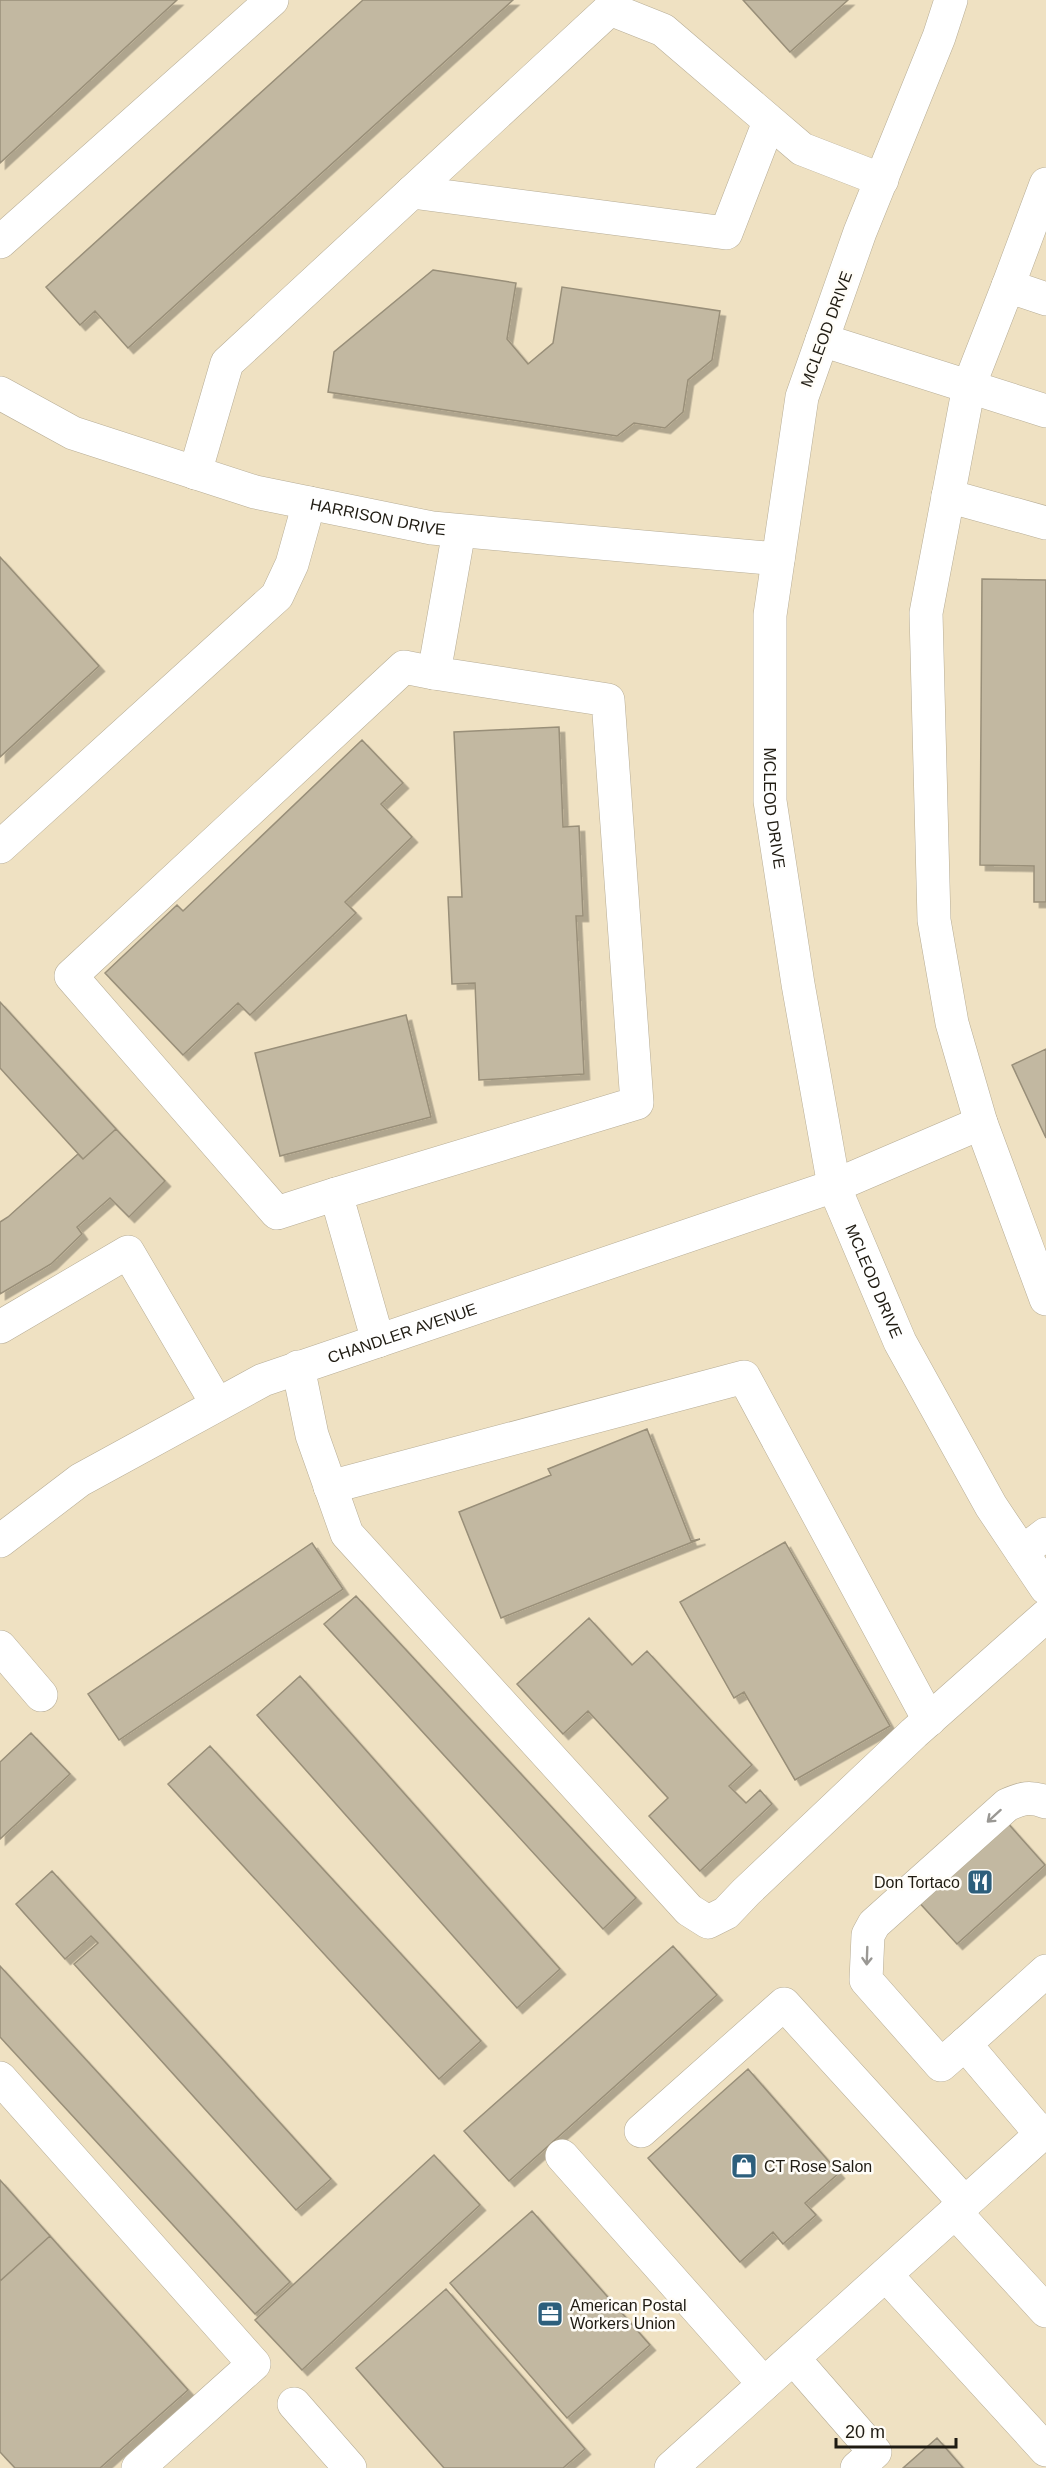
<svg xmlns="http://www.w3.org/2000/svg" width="1046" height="2468" font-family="Arial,sans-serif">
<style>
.built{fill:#efe1c2}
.building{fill:#c2b8a1;stroke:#998f79;stroke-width:1.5;filter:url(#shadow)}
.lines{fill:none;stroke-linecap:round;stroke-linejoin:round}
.minor-casing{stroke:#b7ad96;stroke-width:34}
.minor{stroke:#fff;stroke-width:33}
.oneway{stroke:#9a9894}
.labels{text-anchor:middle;stroke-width:5;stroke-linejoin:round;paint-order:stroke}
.street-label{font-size:16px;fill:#1f1b12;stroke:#fffdf8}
.poi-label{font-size:16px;fill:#1f1b12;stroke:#fffdf8;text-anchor:start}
</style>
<defs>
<filter id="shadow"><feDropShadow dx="5.5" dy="5.5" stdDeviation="0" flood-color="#0004"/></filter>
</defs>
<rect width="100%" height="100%" fill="#f9efd7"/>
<path class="built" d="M 0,0 L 1046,0 L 1046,2468 L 0,2468 Z"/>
<path class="building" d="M 0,0 L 177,0 L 0,163 Z
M 363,0 L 513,0 L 128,348 L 95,311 L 80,325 L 46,287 Z
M 743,0 L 848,0 L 790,52 Z
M 433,270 L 516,283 L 507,339 L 528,364 L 553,343 L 562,287 L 720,311 L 712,360 L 688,380 L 683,412 L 665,428 L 634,423 L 617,436 L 328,392 L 334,352 Z
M 0,557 L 99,666 L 0,757 Z
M 982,579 L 1046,580 L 1046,902 L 1034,902 L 1034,866 L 980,865 Z
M 559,727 L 563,827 L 579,826 L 583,916 L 576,916 L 584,1074 L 479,1080 L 475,983 L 452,984 L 448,897 L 462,897 L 454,732 Z
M 362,740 L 403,783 L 381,804 L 412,837 L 345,902 L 356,913 L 250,1015 L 238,1003 L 183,1055 L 105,973 L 177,905 L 183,911 Z
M 0,1002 L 116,1129 L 83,1159 L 0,1068 Z
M 406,1015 L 431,1117 L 280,1156 L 255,1053 Z
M 1046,1049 L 1046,1138 L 1012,1065 Z
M 116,1129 L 165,1181 L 129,1217 L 110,1198 L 77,1227 L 82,1234 L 51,1264 L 0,1294 L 0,1222 L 8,1217 L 78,1154 L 83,1159 Z
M 647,1429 L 691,1541 L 700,1539 L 501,1618 L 459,1512 L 551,1475 L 548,1469 Z
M 785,1542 L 890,1726 L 795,1780 L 744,1692 L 734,1698 L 680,1602 Z
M 312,1543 L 343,1589 L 119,1740 L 88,1694 Z
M 356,1596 L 636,1898 L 603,1929 L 324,1624 Z
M 589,1618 L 632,1665 L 647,1651 L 752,1765 L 729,1786 L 746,1803 L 760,1790 L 772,1804 L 700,1871 L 649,1816 L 668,1798 L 588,1711 L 563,1734 L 517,1684 Z
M 300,1676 L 560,1969 L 517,2008 L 257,1715 Z
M 31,1733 L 70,1774 L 0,1839 L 0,1762 Z
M 210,1746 L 481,2041 L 439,2079 L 168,1784 Z
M 1004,1819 L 1045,1865 L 957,1944 L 916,1899 Z
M 52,1871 L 331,2179 L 296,2210 L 74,1964 L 98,1943 L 91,1936 L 65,1959 L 16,1904 Z
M 673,1946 L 717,1995 L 509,2181 L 464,2131 Z
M 0,1966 L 290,2282 L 255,2314 L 0,2037 Z
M 748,2069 L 839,2173 L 805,2203 L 816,2215 L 783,2244 L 773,2232 L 740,2262 L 648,2158 Z
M 434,2155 L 480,2205 L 302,2370 L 255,2320 Z
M 0,2180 L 50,2236 L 0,2281 Z
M 532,2211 L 650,2345 L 567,2418 L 450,2283 Z
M 50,2236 L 188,2390 L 100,2468 L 15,2468 L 0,2452 L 0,2281 Z
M 446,2289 L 585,2449 L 563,2468 L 444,2468 L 356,2368 Z
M 937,2438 L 963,2468 L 903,2468 Z"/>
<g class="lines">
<defs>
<g id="minor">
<path id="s1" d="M 951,0 L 939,37 L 860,232 L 802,397 L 770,615 L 770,801 L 798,984 L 834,1186 L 900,1342 L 991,1506 L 1046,1588"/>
<path d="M 412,192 L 726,233 L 769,122"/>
<path d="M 0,242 L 272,0"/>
<path d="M 1008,286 L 1046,184"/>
<path d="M 822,340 L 1046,411"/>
<path id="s2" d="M 0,393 L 73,433 L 255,492 L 432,528 L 778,559"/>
<path d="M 195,473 L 227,363 L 610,9 L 663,30 L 802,149 L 882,180"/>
<path d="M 948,496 L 1046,523"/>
<path d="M 0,847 L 277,596 L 292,564 L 309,503"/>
<path d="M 981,1123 L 1046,1299"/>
<path d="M 336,1194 L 277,1213 L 71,976 L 404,667 L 434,673"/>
<path d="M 0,1327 L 128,1252 L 217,1404"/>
<path d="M 378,1341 L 336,1194 L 637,1103 L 608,700 L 434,673 L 459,531"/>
<path d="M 298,1367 L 312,1435 L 347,1534 L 689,1910 L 708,1922 L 726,1913 L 746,1892 L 914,1733 L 1046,1616"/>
<path d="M 330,1487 L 744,1377 L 929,1720"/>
<path id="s3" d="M 0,1541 L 80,1480 L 263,1380 L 834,1186 L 981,1123 L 952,1023 L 934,920 L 926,613 L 969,386 L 1008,286 L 1046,299"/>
<path d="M 1022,1552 L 1046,1534"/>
<path d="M 0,1647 L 41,1695"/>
<path d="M 965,2044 L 941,2065 L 866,1980 L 868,1935 L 874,1924 L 1007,1805 C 1022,1798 1030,1796 1046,1802"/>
<path d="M 0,2078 L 254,2364 L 138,2468"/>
<path d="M 641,2131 L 784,2004 L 965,2203"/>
<path d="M 1041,2134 L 965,2044 L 1046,1971"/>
<path d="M 562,2156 L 764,2384"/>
<path d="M 955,2212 L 1046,2311"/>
<path d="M 886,2275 L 1046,2450"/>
<path d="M 794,2359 L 875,2452 L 857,2468"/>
<path d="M 294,2404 L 350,2468"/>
<path d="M 671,2468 L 1046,2130"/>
</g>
</defs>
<use href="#minor" class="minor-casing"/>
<use href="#minor" class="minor"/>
</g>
<defs><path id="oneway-shaft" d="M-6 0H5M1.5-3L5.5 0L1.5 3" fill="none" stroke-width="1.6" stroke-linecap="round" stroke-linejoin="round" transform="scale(1.5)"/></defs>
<g class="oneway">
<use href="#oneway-shaft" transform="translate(994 1816) rotate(138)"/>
<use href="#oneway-shaft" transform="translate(867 1956) rotate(92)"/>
</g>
<defs>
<symbol id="restaurant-square" viewBox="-11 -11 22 22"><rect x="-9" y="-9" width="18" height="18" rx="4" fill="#2d5f7c" stroke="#fffdf8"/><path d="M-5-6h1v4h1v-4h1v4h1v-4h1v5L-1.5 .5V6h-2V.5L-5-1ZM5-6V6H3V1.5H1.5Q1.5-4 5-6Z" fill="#fff"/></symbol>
<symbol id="shop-square" viewBox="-11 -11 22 22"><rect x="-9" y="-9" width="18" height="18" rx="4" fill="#2d5f7c" stroke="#fffdf8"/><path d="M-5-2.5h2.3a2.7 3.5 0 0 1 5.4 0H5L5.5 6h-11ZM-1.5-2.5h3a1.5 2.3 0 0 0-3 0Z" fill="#fff"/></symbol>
<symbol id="office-square" viewBox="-11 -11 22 22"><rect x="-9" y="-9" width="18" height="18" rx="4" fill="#2d5f7c" stroke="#fffdf8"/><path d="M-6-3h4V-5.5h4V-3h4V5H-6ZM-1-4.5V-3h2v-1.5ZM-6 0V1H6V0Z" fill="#fff"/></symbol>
</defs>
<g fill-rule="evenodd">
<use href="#restaurant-square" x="965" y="1867" width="30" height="30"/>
<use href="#shop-square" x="729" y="2151" width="30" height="30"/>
<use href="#office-square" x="535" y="2299" width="30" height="30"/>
</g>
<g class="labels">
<g class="street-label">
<text transform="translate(826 329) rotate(-70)" y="6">MCLEOD DRIVE</text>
<text dy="6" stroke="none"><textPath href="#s2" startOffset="400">HARRISON DRIVE</textPath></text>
<text dy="6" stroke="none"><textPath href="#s1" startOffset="838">MCLEOD DRIVE</textPath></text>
<text dy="6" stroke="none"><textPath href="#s1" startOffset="1324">MCLEOD DRIVE</textPath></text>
<text dy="6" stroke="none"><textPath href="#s3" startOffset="456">CHANDLER AVENUE</textPath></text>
</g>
<g class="poi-label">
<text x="960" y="1888" text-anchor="end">Don Tortaco</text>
<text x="764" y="2172">CT Rose Salon</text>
<text x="570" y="2311">American Postal<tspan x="570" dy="18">Workers Union</tspan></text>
</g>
</g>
<path d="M836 2438v9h120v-9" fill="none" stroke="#1f1b12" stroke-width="3"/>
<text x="845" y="2438" font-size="18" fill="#1f1b12" stroke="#fffdf8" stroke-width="4.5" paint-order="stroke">20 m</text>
</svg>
